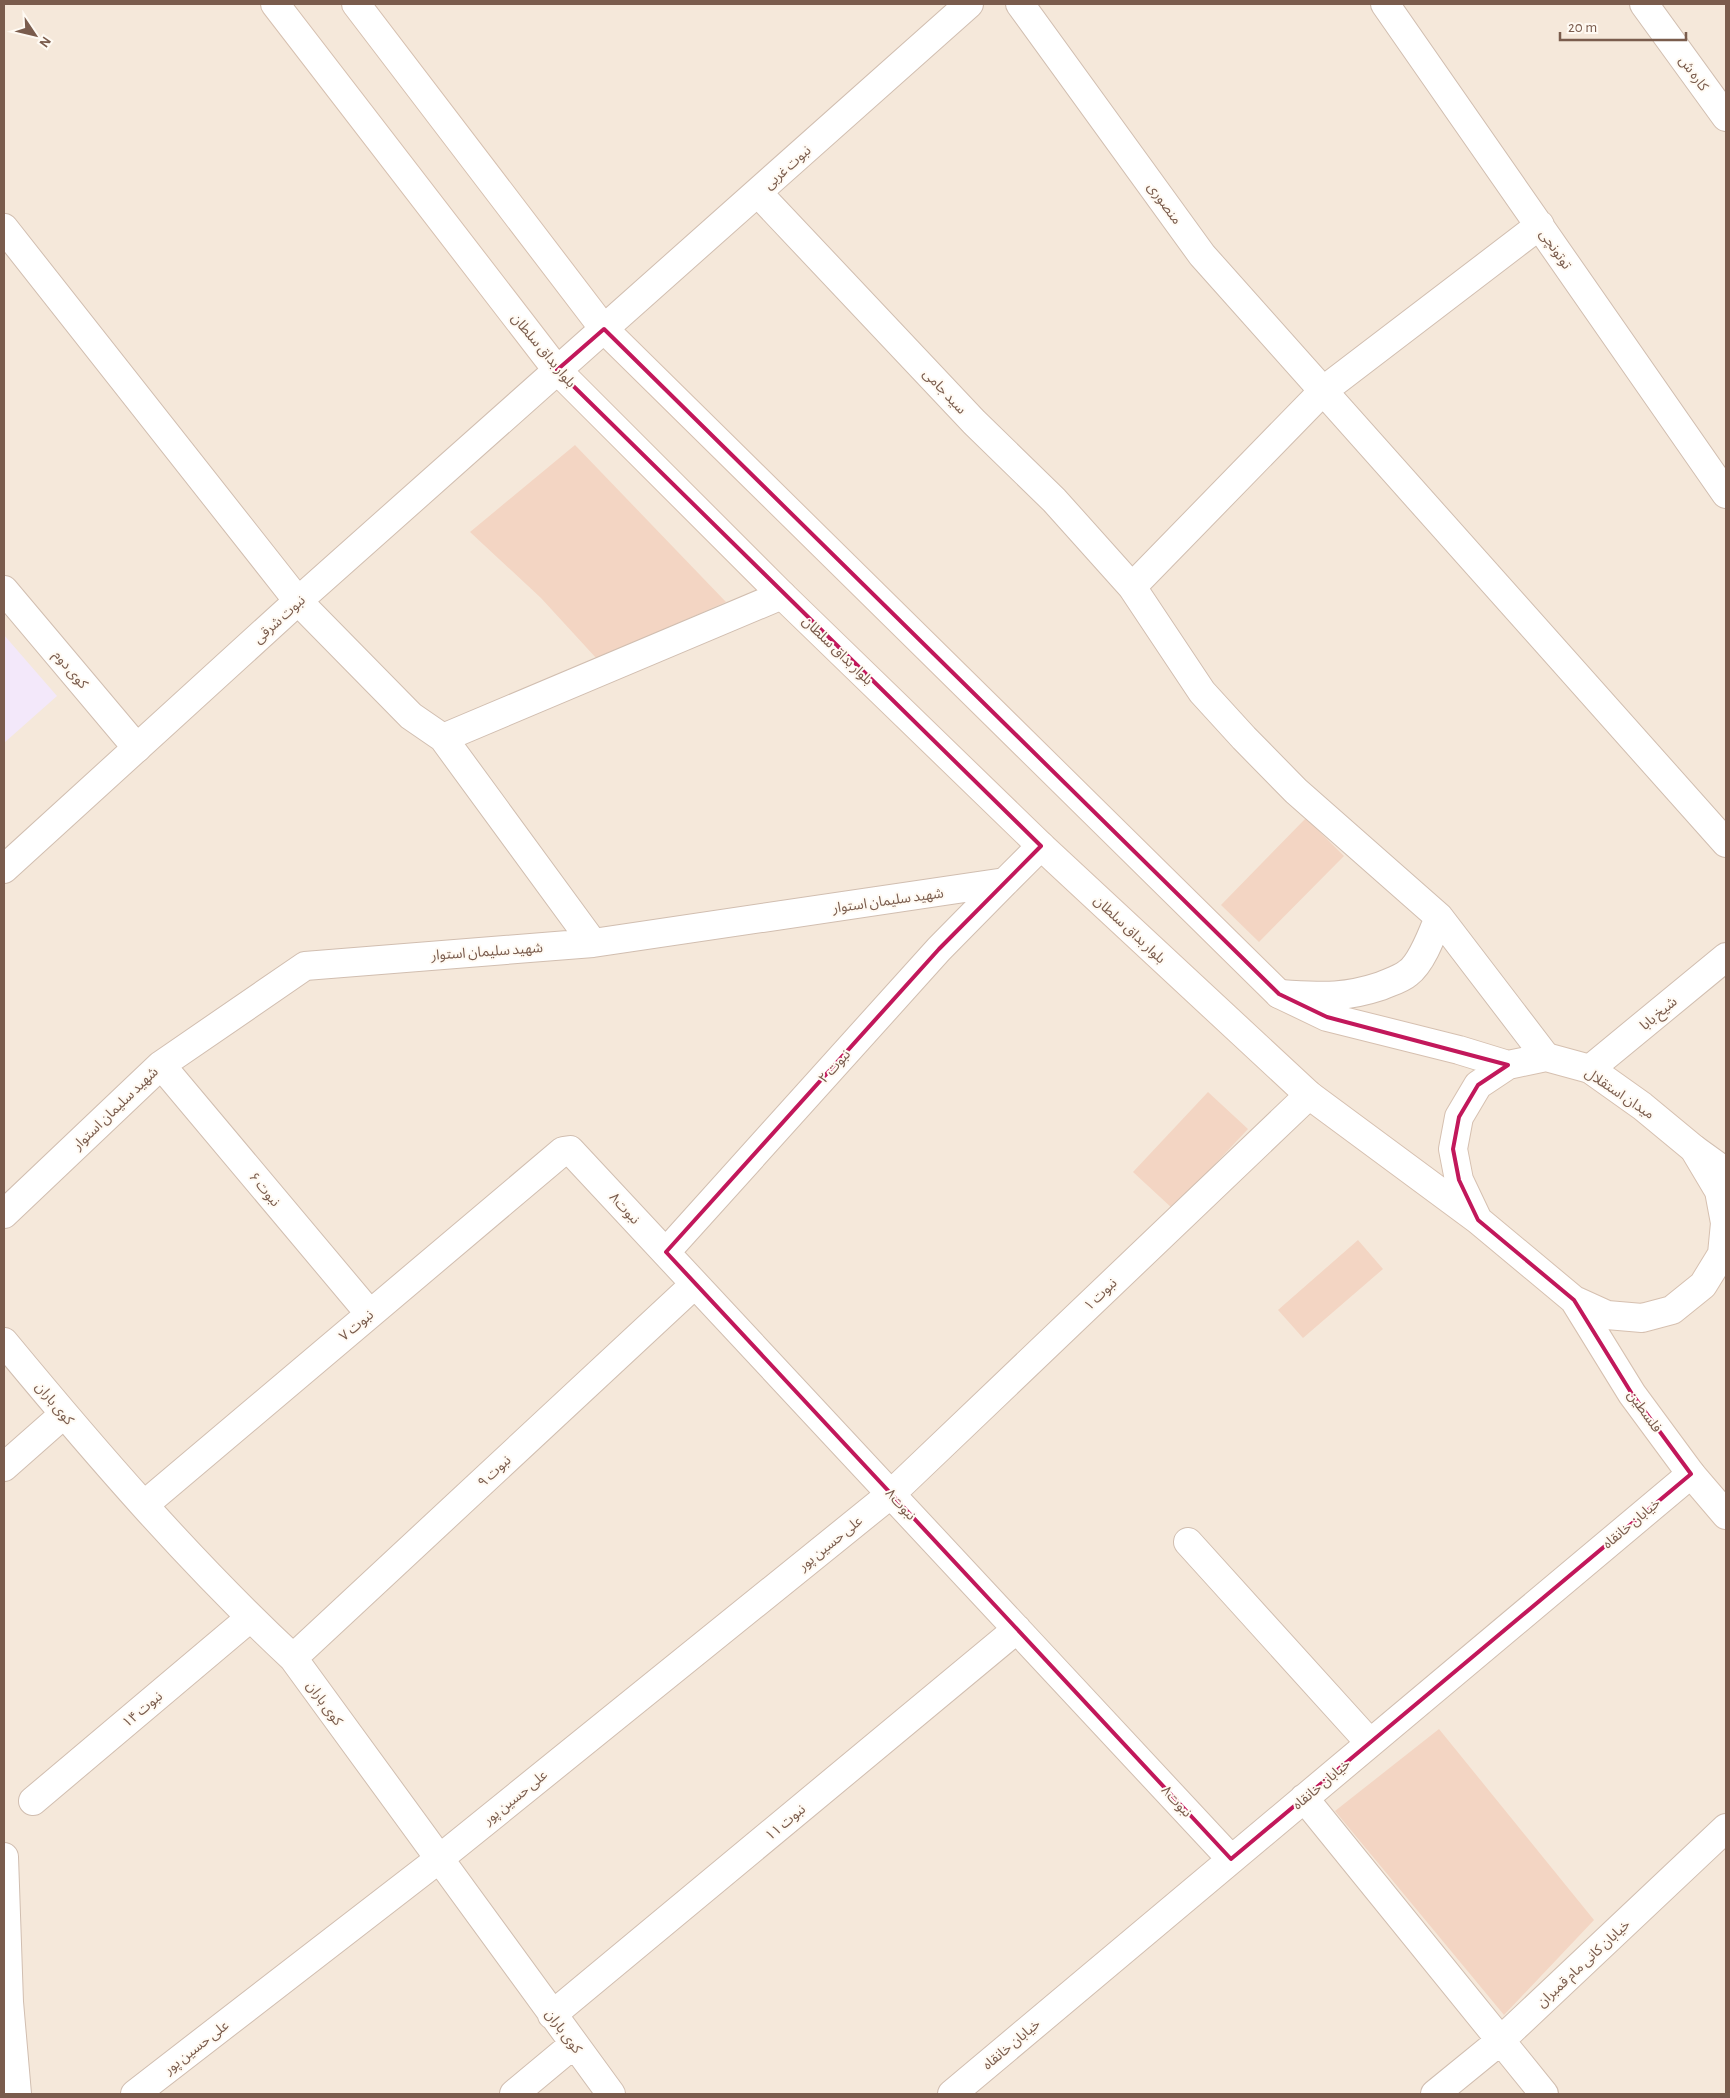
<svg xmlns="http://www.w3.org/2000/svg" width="1730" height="2098" font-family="'Alegreya Sans','Noto Sans Arabic',sans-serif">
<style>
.residential{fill:#f5e8da}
.education{fill:#f3e8fa}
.building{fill:#f3d5c3}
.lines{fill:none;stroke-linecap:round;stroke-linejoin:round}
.minor-casing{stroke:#d1beb0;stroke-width:30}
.tertiary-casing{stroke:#d1beb0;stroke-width:30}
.secondary-casing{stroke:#d6c0b0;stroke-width:30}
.minor{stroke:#fff;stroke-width:28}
.tertiary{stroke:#fff;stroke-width:28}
.secondary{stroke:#fff;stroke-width:28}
.marked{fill:none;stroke:#c2185b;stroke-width:4;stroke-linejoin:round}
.labels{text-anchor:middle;stroke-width:4;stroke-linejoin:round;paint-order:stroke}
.street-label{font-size:14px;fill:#7a5c4d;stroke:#fffaf3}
</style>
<rect width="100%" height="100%" fill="#fdf6ec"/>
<path class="residential" d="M 4,4 L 1726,4 L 1726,2094 L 4,2094 Z"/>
<path class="education" d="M 4,635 L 57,696 L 4,743 Z"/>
<path class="building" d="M 575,445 L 726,602 L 597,659 L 541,598 L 470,532 Z
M 1306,818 L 1344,856 L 1259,942 L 1221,905 Z
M 1208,1092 L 1248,1129 L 1173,1209 L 1133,1172 Z
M 1358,1240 L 1383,1269 L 1303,1338 L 1278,1310 Z
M 1439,1729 L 1594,1920 L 1504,2015 L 1335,1811 Z"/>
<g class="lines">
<defs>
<path id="minor" d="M 1020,4 L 1202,255 L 1726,843
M 1385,4 L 1726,494
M 1644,4 L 1726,117
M 758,193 L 974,422 L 1054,500 L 1132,587 L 1202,692 L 1244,738 L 1296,791 L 1439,917 L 1546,1057
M 4,228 L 298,601 L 411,716 L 443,738 L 593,943
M 1132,587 L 1324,390 L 1540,225
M 4,590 L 137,748
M 443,738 L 782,595
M 1279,994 C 1319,996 1342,999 1381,986 C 1390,982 1401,979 1408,973 C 1422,963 1433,932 1439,917
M 161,1065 L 370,1314
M 4,1214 L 161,1065 L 305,966 L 593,943 L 1005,882 L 1041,846
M 666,1252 L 939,949 L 1005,882
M 4,1342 C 95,1452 189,1561 293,1658 L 611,2094
M 4,1467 L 64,1414
M 144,1505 L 563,1151 L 570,1150 L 1231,1859
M 1188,1542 L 1370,1743
M 293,1658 L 695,1284
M 1304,1798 L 1544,2094
M 33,1801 L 250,1618
M 4,1857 L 9,2002 L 17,2094
M 552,2015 L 1017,1629
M 135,2094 L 439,1859 L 891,1494 L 1309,1095
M 514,2094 L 574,2044
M 952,2094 L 1691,1474
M 1435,2094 L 1500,2041 L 1726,1828"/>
<path id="tertiary" d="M 4,869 L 298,601 L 969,4
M 1590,1069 L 1726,957
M 1694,1149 L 1726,1172"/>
<path id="secondary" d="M 275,4 L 557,370 L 782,595 L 1041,846 L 1309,1095 L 1478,1220
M 356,4 L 604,329 L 1279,994 L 1327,1017 L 1459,1050 L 1508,1065
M 1546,1057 L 1590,1069 L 1642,1106 L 1694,1149 L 1719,1191 L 1725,1223 L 1722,1254 L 1703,1285 L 1672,1310 L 1642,1318 L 1607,1315 L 1574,1300 L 1478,1220 L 1459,1180 L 1453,1149 L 1459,1117 L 1478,1085 L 1508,1065 Z
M 1574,1300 L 1632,1394 L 1691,1474 L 1726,1515"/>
</defs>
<use href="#minor" class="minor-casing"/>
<use href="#tertiary" class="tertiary-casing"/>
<use href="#secondary" class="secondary-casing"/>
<use href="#minor" class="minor"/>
<use href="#tertiary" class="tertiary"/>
<use href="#secondary" class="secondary"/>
</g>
<path class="marked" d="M 604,329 L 1279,994 L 1327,1017 L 1508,1065 L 1478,1085 L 1459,1117 L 1453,1149 L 1459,1180 L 1478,1220 L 1574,1300 L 1632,1394 L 1691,1474 L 1231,1859 L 666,1252 L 939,949 L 1041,846 L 557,370 Z"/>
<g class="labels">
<g class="street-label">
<text transform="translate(1694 73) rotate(54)" y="5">کاره ش</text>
<text transform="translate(787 167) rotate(-42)" y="5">نبوت غربی</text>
<text transform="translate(1165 203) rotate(54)" y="5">منصوری</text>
<text transform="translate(1556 249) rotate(55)" y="5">توتونچی</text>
<text transform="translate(544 350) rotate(50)" y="5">بلوار بداق سلطان</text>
<text transform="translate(945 391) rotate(47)" y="5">سید جامی</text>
<text transform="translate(279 619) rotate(-42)" y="5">نبوت شرقی</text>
<text transform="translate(838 650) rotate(44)" y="5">بلوار بداق سلطان</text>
<text transform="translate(71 669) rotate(50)" y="5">کوی دوم</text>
<text transform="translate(888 900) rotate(-8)" y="5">شهید سلیمان استوار</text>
<text transform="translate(1130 929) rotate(43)" y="5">بلوار بداق سلطان</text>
<text transform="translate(487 951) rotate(-4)" y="5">شهید سلیمان استوار</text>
<text transform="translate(1658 1013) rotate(-40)" y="5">شیخ بابا</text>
<text transform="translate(834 1066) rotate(-48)" y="5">نبوت ۲</text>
<text transform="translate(1620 1093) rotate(34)" y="5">میدان استقلال</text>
<text transform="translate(115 1108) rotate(-44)" y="5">شهید سلیمان استوار</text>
<text transform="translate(265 1189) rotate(50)" y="5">نبوت ۶</text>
<text transform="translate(625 1208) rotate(47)" y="5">نبوت۸</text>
<text transform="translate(1100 1294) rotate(-44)" y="5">نبوت ۱</text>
<text transform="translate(356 1325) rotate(-40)" y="5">نبوت ۷</text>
<text transform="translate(55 1403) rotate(50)" y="5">کوی باران</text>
<text transform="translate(1645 1411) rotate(54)" y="5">فلسطین</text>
<text transform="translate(494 1471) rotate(-43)" y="5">نبوت ۹</text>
<text transform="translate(901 1504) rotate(47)" y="5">نبوت۸</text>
<text transform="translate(1631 1523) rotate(-40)" y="5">خیابان خانقاه</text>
<text transform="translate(830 1543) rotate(-39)" y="5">علی حسین پور</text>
<text transform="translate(325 1703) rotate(54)" y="5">کوی باران</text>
<text transform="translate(142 1709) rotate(-40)" y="5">نبوت ۱۴</text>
<text transform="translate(1321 1784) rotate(-40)" y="5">خیابان خانقاه</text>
<text transform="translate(515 1797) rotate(-39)" y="5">علی حسین پور</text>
<text transform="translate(1177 1801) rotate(47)" y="5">نبوت۸</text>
<text transform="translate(785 1822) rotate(-40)" y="5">نبوت ۱۱</text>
<text transform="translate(1583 1963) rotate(-43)" y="5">خیابان کانی مام قمبران</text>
<text transform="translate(564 2031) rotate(53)" y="5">کوی باران</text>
<text transform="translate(1011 2044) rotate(-40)" y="5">خیابان خانقاه</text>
<text transform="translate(196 2047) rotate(-38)" y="5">علی حسین پور</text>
</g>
</g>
<rect width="1730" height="2098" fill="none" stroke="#7a5c4d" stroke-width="10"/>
<g transform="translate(35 35) rotate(125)" stroke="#fffaf3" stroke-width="4" paint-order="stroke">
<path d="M0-4L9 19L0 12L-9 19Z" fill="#7a5c4d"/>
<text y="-8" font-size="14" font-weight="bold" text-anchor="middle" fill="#7a5c4d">N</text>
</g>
<path d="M1560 32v8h126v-8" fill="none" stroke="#7a5c4d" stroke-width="2.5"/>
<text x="1568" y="32" font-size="15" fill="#7a5c4d" stroke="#fffaf3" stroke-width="4" paint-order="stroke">20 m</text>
</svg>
